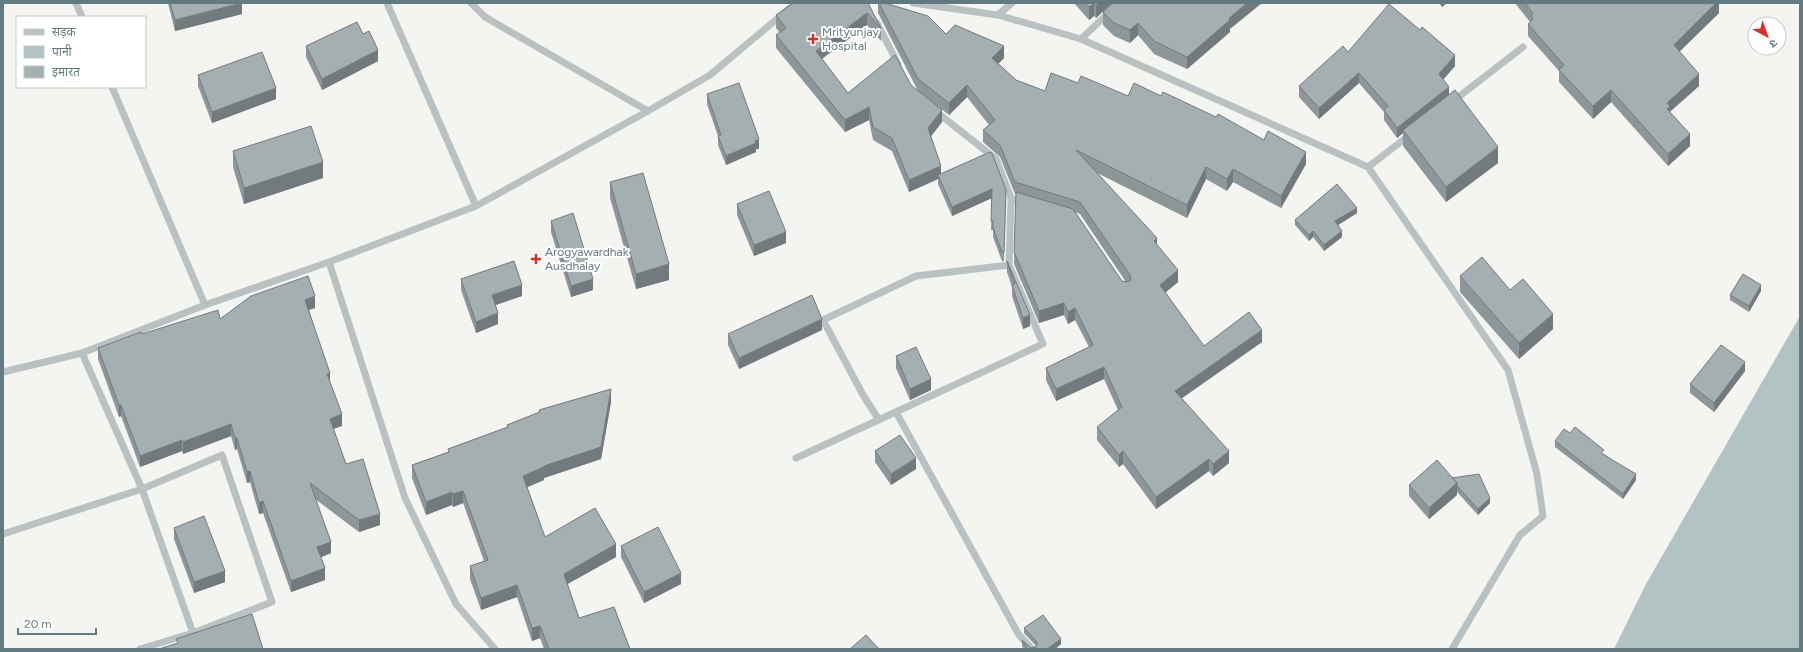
<svg xmlns="http://www.w3.org/2000/svg" width="1803" height="652" font-family="Figtree,'Noto Sans Devanagari',sans-serif">
<style>
.water{fill:#b2c3c4}
.lines{fill:none;stroke-linecap:round;stroke-linejoin:round}
.minor{stroke:#bac1c3;stroke-width:7}
.wall{fill:#8d9699;fill-rule:evenodd}
.shaded-wall{fill:#737a7d}
.building{fill:#a4afb2;stroke:#737a7d}
.poi-dot{fill:#dc2d29;stroke:#fff;stroke-width:1.5}
.labels{text-anchor:middle;stroke-width:4;stroke-linejoin:round;paint-order:stroke}
.poi-label{font-size:12px;fill:#647a81;stroke:#fff;text-anchor:start}
</style>
<rect width="100%" height="100%" fill="#f4f4f1"/>
<path class="water" d="M 1800,316 L 1800,649 L 1614,649 L 1646,584 Z"/>
<g class="lines">
<path class="minor" d="M 76,3 L 82,17
M 387,3 L 476,206
M 471,3 L 485,17 L 648,111
M 913,3 L 998,15 L 1081,39 L 1368,167 L 1508,370 L 1537,474 L 1543,516 L 1520,535 L 1452,649
M 998,15 L 1012,3
M 877,23 L 898,64
M 1081,39 L 1119,3
M 112,87 L 205,305
M 1452,102 L 1523,47
M 934,110 L 996,159 L 1011,198 L 1015,200
M 1368,167 L 1411,134
M 329,262 L 405,498 L 456,604 L 495,649
M 82,353 L 142,489 L 193,633
M 3,372 L 82,353 L 205,305 L 329,262 L 476,206 L 648,111 L 710,75 L 796,3
M 896,412 L 1019,635 L 1032,649
M 879,420 L 863,395 L 823,320 L 916,276 L 1009,265
M 796,458 L 1043,344 L 1009,265 L 1011,198
M 3,534 L 142,489 L 222,455 L 272,602 L 193,633 L 140,649"/>
</g>
<path class="wall" d="M 168,3 L 242,3 L 242,14 L 175,31 Z
M 868,3 L 881,28 L 881,41 L 867,25 L 822,59 L 848,93 L 911,85 L 942,122 L 931,136 L 941,174 L 1006,199 L 1004,261 L 1002,261 L 993,237 L 993,230 L 991,230 L 992,198 L 952,216 L 938,184 L 938,179 L 909,192 L 892,151 L 873,140 L 869,120 L 845,132 L 776,48 L 776,35 L 780,33 L 776,28 L 776,15 Z
M 878,3 L 885,3 L 946,34 L 1004,58 L 998,64 L 1016,80 L 1045,91 L 1078,83 L 1128,96 L 1306,164 L 1281,208 L 1233,182 L 1227,191 L 1206,179 L 1187,218 L 1097,173 L 1157,245 L 1178,282 L 1165,293 L 1204,346 L 1262,342 L 1182,398 L 1229,463 L 1213,476 L 1209,471 L 1156,509 L 1123,464 L 1119,467 L 1097,440 L 1097,427 L 1118,410 L 1104,379 L 1056,401 L 1046,380 L 1046,368 L 1089,347 L 1075,320 L 1068,324 L 1064,315 L 1039,323 L 1014,264 L 1016,194 L 1015,194 L 1000,157 L 983,142 L 983,130 L 989,125 L 967,97 L 949,115 L 918,91 L 878,13 ZM 1075,212 L 1080,214 L 1126,282 L 1122,281 Z
M 1074,3 L 1112,3 L 1096,18 L 1094,16 L 1089,20 Z
M 1439,3 L 1447,3 L 1442,7 Z
M 1515,3 L 1719,3 L 1719,13 L 1679,52 L 1699,86 L 1670,112 L 1690,146 L 1668,166 L 1611,102 L 1593,119 L 1559,82 L 1559,71 L 1528,36 L 1528,24 L 1530,22 Z
M 1103,12 L 1230,29 L 1230,32 L 1187,69 L 1154,54 L 1138,35 L 1130,43 L 1114,36 L 1103,25 Z
M 306,46 L 378,61 L 322,90 L 306,57 Z
M 1348,52 L 1455,66 L 1443,80 L 1449,95 L 1498,163 L 1446,202 L 1403,146 L 1403,133 L 1397,138 L 1384,120 L 1384,112 L 1359,83 L 1319,119 L 1299,97 L 1299,86 Z
M 198,75 L 276,99 L 212,123 L 198,86 Z
M 707,94 L 759,149 L 756,149 L 756,152 L 726,165 L 718,145 L 718,136 L 707,104 Z
M 233,151 L 323,178 L 244,204 L 233,167 Z
M 610,182 L 669,280 L 636,289 L 610,198 Z
M 737,204 L 786,243 L 754,256 L 737,215 Z
M 1357,213 L 1338,225 L 1342,237 L 1324,251 L 1313,237 L 1309,241 L 1295,225 L 1295,220 Z
M 551,221 L 593,290 L 571,297 L 551,232 Z
M 1007,261 L 1030,315 L 1030,326 L 1023,329 L 1012,296 L 1012,287 L 1007,272 Z
M 1460,276 L 1510,290 L 1553,329 L 1519,359 L 1460,292 Z
M 461,279 L 522,296 L 496,305 L 498,324 L 476,333 L 461,290 Z
M 1761,291 L 1749,312 L 1730,300 L 1730,295 Z
M 315,308 L 309,310 L 330,384 L 342,426 L 333,429 L 346,464 L 380,525 L 359,532 L 315,499 L 331,553 L 321,557 L 325,580 L 291,592 L 263,513 L 259,514 L 250,482 L 247,483 L 237,449 L 235,450 L 231,436 L 183,454 L 182,451 L 140,467 L 121,416 L 119,417 L 98,359 L 98,348 L 142,334 L 220,319 Z
M 822,330 L 739,369 L 728,345 L 728,334 Z
M 896,356 L 931,390 L 910,400 L 896,368 Z
M 1745,371 L 1714,412 L 1690,393 L 1690,384 Z
M 611,402 L 601,459 L 544,478 L 544,480 L 527,487 L 545,537 L 616,557 L 567,584 L 579,618 L 630,649 L 544,649 L 540,638 L 532,641 L 517,597 L 481,610 L 470,579 L 470,566 L 484,561 L 463,503 L 453,507 L 452,505 L 426,515 L 412,478 L 412,465 L 448,452 L 448,449 L 507,427 L 507,425 L 539,412 L 539,410 Z
M 1555,441 L 1604,454 L 1636,480 L 1623,499 L 1555,447 Z
M 875,451 L 916,469 L 891,485 L 875,462 Z
M 1452,478 L 1490,503 L 1478,515 L 1457,492 L 1457,495 L 1429,519 L 1409,496 L 1409,485 Z
M 174,528 L 225,582 L 194,593 L 174,539 Z
M 621,546 L 681,584 L 644,603 L 621,557 Z
M 1024,628 L 1061,644 L 1055,649 L 1024,649 L 1022,646 L 1022,640 L 1031,648 L 1036,646 L 1024,633 Z"/>
<path class="shaded-wall" d="M 242,3 L 242,14 L 175,31 L 175,20 Z
M 1099,3 L 1112,3 L 1096,18 L 1096,6 Z
M 1247,3 L 1262,3 L 1230,29 L 1230,32 L 1187,69 L 1187,57 L 1229,18 Z
M 1442,3 L 1447,3 L 1442,7 Z
M 1716,3 L 1719,3 L 1719,13 L 1674,57 L 1674,45 Z
M 1094,4 L 1094,16 L 1089,20 L 1089,7 Z
M 867,13 L 867,25 L 816,63 L 816,51 Z
M 1138,23 L 1138,35 L 1130,43 L 1130,30 Z
M 1004,46 L 1004,58 L 992,70 L 992,58 Z
M 378,50 L 378,61 L 322,90 L 322,79 Z
M 1455,55 L 1455,66 L 1439,84 L 1439,74 Z
M 1359,73 L 1359,83 L 1319,119 L 1319,108 Z
M 1699,74 L 1699,86 L 1667,114 L 1667,103 Z
M 967,85 L 967,97 L 949,115 L 949,103 Z
M 1449,87 L 1449,98 L 1403,130 L 1403,133 L 1397,138 L 1397,128 Z
M 276,88 L 276,99 L 212,123 L 212,112 Z
M 1611,90 L 1611,102 L 1593,119 L 1593,106 Z
M 869,107 L 869,120 L 845,132 L 845,120 Z
M 942,110 L 942,122 L 928,140 L 928,128 Z
M 1690,134 L 1690,146 L 1668,166 L 1668,154 Z
M 759,139 L 759,149 L 756,149 L 756,152 L 726,165 L 726,156 L 755,141 Z
M 1498,147 L 1498,163 L 1446,202 L 1446,187 Z
M 1306,152 L 1306,164 L 1281,208 L 1281,196 Z
M 323,162 L 323,178 L 244,204 L 244,188 Z
M 941,166 L 941,178 L 938,175 L 938,179 L 909,192 L 909,180 Z
M 1206,167 L 1206,179 L 1187,218 L 1187,205 Z
M 1233,169 L 1233,182 L 1227,191 L 1227,179 Z
M 992,189 L 992,198 L 952,216 L 952,207 Z
M 1357,208 L 1357,213 L 1335,227 L 1335,221 Z
M 1313,231 L 1313,237 L 1309,241 L 1309,235 Z
M 1342,231 L 1342,237 L 1324,251 L 1324,245 Z
M 786,232 L 786,243 L 754,256 L 754,245 Z
M 1157,238 L 1157,251 L 1154,241 Z
M 669,264 L 669,280 L 636,289 L 636,274 Z
M 1178,270 L 1178,282 L 1160,297 L 1160,285 Z
M 593,279 L 593,290 L 571,297 L 571,286 Z
M 522,285 L 522,296 L 492,306 L 492,295 Z
M 1761,285 L 1761,291 L 1749,312 L 1749,306 Z
M 315,296 L 315,308 L 305,311 L 305,300 Z
M 1064,303 L 1064,315 L 1039,323 L 1039,311 Z
M 1075,308 L 1075,320 L 1068,324 L 1068,312 Z
M 498,313 L 498,324 L 476,333 L 476,322 Z
M 1553,314 L 1553,329 L 1519,359 L 1519,343 Z
M 1030,315 L 1030,326 L 1023,329 L 1023,318 Z
M 822,319 L 822,330 L 739,369 L 739,358 Z
M 1262,330 L 1262,342 L 1175,403 L 1175,391 Z
M 1745,362 L 1745,371 L 1714,412 L 1714,403 Z
M 1104,367 L 1104,379 L 1056,401 L 1056,389 Z
M 330,373 L 330,384 L 327,374 Z
M 931,379 L 931,390 L 910,400 L 910,389 Z
M 611,389 L 611,402 L 601,459 L 544,478 L 544,480 L 523,489 L 523,476 L 544,466 Z
M 119,405 L 121,405 L 121,416 L 119,417 Z
M 342,414 L 342,426 L 330,430 L 330,419 Z
M 231,424 L 231,436 L 183,454 L 183,442 Z
M 235,438 L 237,438 L 237,449 L 235,450 Z
M 182,440 L 182,451 L 140,467 L 140,456 Z
M 1123,451 L 1123,464 L 1119,467 L 1119,455 Z
M 1229,451 L 1229,463 L 1213,476 L 1213,464 Z
M 916,458 L 916,469 L 891,485 L 891,474 Z
M 1209,459 L 1209,471 L 1156,509 L 1156,497 Z
M 250,471 L 250,482 L 247,483 L 247,472 Z
M 1636,474 L 1636,480 L 1623,499 L 1623,494 Z
M 1457,483 L 1457,495 L 1429,519 L 1429,508 Z
M 463,491 L 463,503 L 453,507 L 453,494 Z
M 452,492 L 452,505 L 426,515 L 426,502 Z
M 1490,498 L 1490,503 L 1478,515 L 1478,509 Z
M 263,501 L 263,513 L 259,514 L 259,503 Z
M 380,514 L 380,525 L 359,532 L 359,520 Z
M 331,542 L 331,553 L 317,559 L 317,547 Z
M 616,544 L 616,557 L 564,586 L 564,574 Z
M 325,568 L 325,580 L 291,592 L 291,581 Z
M 225,571 L 225,582 L 194,593 L 194,582 Z
M 681,573 L 681,584 L 644,603 L 644,592 Z
M 517,585 L 517,597 L 481,610 L 481,598 Z
M 540,626 L 540,638 L 532,641 L 532,628 Z
M 1061,639 L 1061,644 L 1055,649 L 1047,649 Z"/>
<path class="building" d="M 170,3 L 242,3 L 175,20 Z
M 793,3 L 868,3 L 881,28 L 867,13 L 816,51 L 848,93 L 895,55 L 911,85 L 942,110 L 928,128 L 941,166 L 909,180 L 892,138 L 873,127 L 869,107 L 845,120 L 776,35 L 786,28 L 776,15 Z
M 879,3 L 885,3 L 928,16 L 946,34 L 955,25 L 1004,46 L 992,58 L 1016,80 L 1045,91 L 1051,73 L 1078,83 L 1081,76 L 1128,96 L 1134,83 L 1161,96 L 1163,92 L 1216,117 L 1218,114 L 1264,140 L 1268,131 L 1306,152 L 1281,196 L 1233,169 L 1227,179 L 1206,167 L 1187,205 L 1076,150 L 1157,238 L 1154,241 L 1178,270 L 1160,285 L 1204,346 L 1249,312 L 1262,330 L 1175,391 L 1229,451 L 1213,464 L 1209,459 L 1156,497 L 1123,451 L 1119,455 L 1097,427 L 1122,407 L 1104,367 L 1056,389 L 1046,368 L 1093,345 L 1075,308 L 1068,312 L 1064,303 L 1039,311 L 1014,252 L 1016,192 L 1073,209 L 1122,281 L 1128,282 L 1131,280 L 1130,275 L 1080,202 L 1015,182 L 1000,145 L 983,130 L 995,120 L 967,85 L 949,103 L 918,79 Z
M 1086,3 L 1099,3 L 1096,6 L 1094,4 L 1089,7 Z
M 1113,3 L 1247,3 L 1229,18 L 1230,20 L 1187,57 L 1154,41 L 1138,23 L 1130,30 L 1114,23 L 1103,12 Z
M 1525,3 L 1716,3 L 1674,45 L 1699,74 L 1667,103 L 1670,106 L 1667,109 L 1690,134 L 1668,154 L 1611,90 L 1593,106 L 1559,70 L 1564,65 L 1528,24 L 1533,19 L 1531,16 L 1533,14 Z
M 1389,4 L 1420,30 L 1422,27 L 1455,55 L 1439,74 L 1449,87 L 1397,128 L 1384,110 L 1388,106 L 1359,73 L 1319,108 L 1299,86 L 1343,46 L 1348,52 Z
M 357,22 L 363,34 L 369,31 L 378,50 L 322,79 L 306,46 Z
M 262,52 L 276,88 L 212,112 L 198,75 Z
M 739,83 L 759,139 L 755,141 L 756,143 L 726,156 L 718,136 L 721,135 L 707,94 Z
M 1455,90 L 1498,147 L 1446,187 L 1403,130 Z
M 311,126 L 323,162 L 244,188 L 233,151 Z
M 990,152 L 992,153 L 1006,190 L 1004,252 L 1002,252 L 993,228 L 993,221 L 991,221 L 992,189 L 952,207 L 938,175 Z
M 643,173 L 669,264 L 636,274 L 610,182 Z
M 1337,184 L 1357,208 L 1335,221 L 1342,231 L 1324,245 L 1313,231 L 1309,235 L 1295,220 Z
M 769,191 L 786,232 L 754,245 L 737,204 Z
M 573,213 L 593,279 L 571,286 L 551,221 Z
M 1482,257 L 1510,290 L 1523,279 L 1553,314 L 1519,343 L 1460,276 Z
M 514,261 L 522,285 L 492,295 L 498,313 L 476,322 L 461,279 Z
M 1007,261 L 1030,315 L 1023,318 L 1012,285 L 1015,284 Z
M 1743,274 L 1761,285 L 1749,306 L 1730,295 Z
M 308,276 L 315,296 L 305,300 L 330,373 L 327,374 L 342,414 L 330,419 L 346,464 L 363,459 L 380,514 L 359,520 L 310,483 L 331,542 L 317,547 L 325,568 L 291,581 L 263,501 L 259,503 L 250,471 L 247,472 L 237,438 L 235,438 L 231,424 L 183,442 L 182,440 L 140,456 L 121,405 L 119,405 L 98,348 L 141,332 L 142,334 L 218,310 L 220,319 L 251,296 Z
M 812,295 L 822,319 L 739,358 L 728,334 Z
M 1721,345 L 1745,362 L 1714,403 L 1690,384 Z
M 916,347 L 931,379 L 910,389 L 896,356 Z
M 611,389 L 601,447 L 544,466 L 544,467 L 523,476 L 545,537 L 595,508 L 616,544 L 564,574 L 579,618 L 614,607 L 630,649 L 549,649 L 540,626 L 532,628 L 517,585 L 481,598 L 470,566 L 488,560 L 463,491 L 453,494 L 452,492 L 426,502 L 412,465 L 449,452 L 448,449 L 508,427 L 507,425 L 540,412 L 539,410 Z
M 1575,427 L 1604,450 L 1601,453 L 1636,474 L 1623,494 L 1555,441 L 1564,429 L 1570,433 Z
M 900,435 L 916,458 L 891,474 L 875,451 Z
M 1437,460 L 1457,483 L 1429,508 L 1409,485 Z
M 1479,474 L 1490,498 L 1478,509 L 1457,486 L 1457,483 L 1452,478 Z
M 204,516 L 225,571 L 194,582 L 174,528 Z
M 658,527 L 681,573 L 644,592 L 621,546 Z
M 252,614 L 263,649 L 159,649 L 178,643 L 176,639 Z
M 1043,615 L 1061,639 L 1047,649 L 1028,649 L 1022,640 L 1031,648 L 1036,647 L 1037,642 L 1024,628 Z
M 866,635 L 879,649 L 850,649 Z"/>
<g class="poi-dot">
<path d="M811 33h4v4h4v4h-4v4h-4v-4h-4v-4h4z"/>
<path d="M534 253h4v4h4v4h-4v4h-4v-4h-4v-4h4z"/>
</g>
<g class="labels">
<g class="poi-label">
<text x="822" y="36">Mrityunjay<tspan x="822" dy="14">Hospital</tspan></text>
<text x="545" y="256">Arogyawardhak<tspan x="545" dy="14">Ausdhalay</tspan></text>
</g>
</g>
<rect width="1803" height="652" fill="none" stroke="#647a81" stroke-width="8"/>
<rect x="16" y="16" width="130" height="72" fill="#ffffff" stroke="#c1cacd"/>
<rect x="24" y="29" width="20" height="6" fill="#bac1c3" stroke="#c1cacd"/>
<text x="52" y="36" font-size="12" fill="#647a81">सड़क</text>
<rect x="24" y="46" width="20" height="12" fill="#b2c3c4" stroke="#c1cacd"/>
<text x="52" y="56" font-size="12" fill="#647a81">पानी</text>
<rect x="24" y="66" width="20" height="12" fill="#a4afb2" stroke="#c1cacd"/>
<text x="52" y="76" font-size="12" fill="#647a81">इमारत</text>
<g transform="translate(1767 36) rotate(139)"><circle r="19" fill="#ffffff" stroke="#c1cacd"/>
<path d="M0-3L7 15L0 10L-7 15Z" fill="#dc2d29"/>
<text y="-6" font-size="11" font-weight="bold" text-anchor="middle" fill="#647a81">उ</text>
</g>
<path d="M18 628v6h78v-6" fill="none" stroke="#647a81" stroke-width="2"/>
<text x="24" y="628" font-size="12" fill="#647a81" stroke="#ffffff" stroke-width="3" paint-order="stroke">20 m</text>
</svg>
